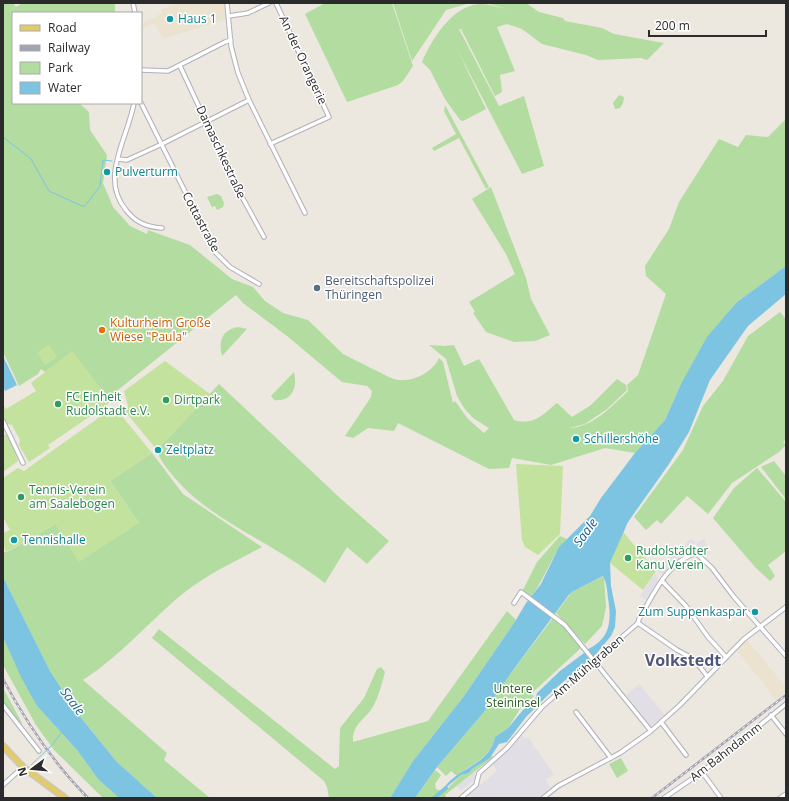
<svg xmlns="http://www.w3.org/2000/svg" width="789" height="801" font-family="'Open Sans',sans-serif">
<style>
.industrial{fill:#e1dfe5}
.education{fill:#ebe3d0}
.green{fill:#b3dca1}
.pitch{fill:#c3e29e}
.water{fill:#7dc4e2}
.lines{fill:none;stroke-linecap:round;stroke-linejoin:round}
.stream{stroke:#7dc4e2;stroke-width:1}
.canal{stroke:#7dc4e2;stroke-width:4}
.street-casing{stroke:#afb1ba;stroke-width:5.5}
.primary-casing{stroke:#c8c8c8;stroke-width:8}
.street{stroke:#fff;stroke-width:3.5}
.primary{stroke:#e2cb6d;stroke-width:5.5}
.rail-casing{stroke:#a2a4b3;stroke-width:2.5}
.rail{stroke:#fff;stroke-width:1;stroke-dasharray:3;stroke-linecap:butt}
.culture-dot{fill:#0f9aa8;stroke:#fff;stroke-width:1.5}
.service-dot{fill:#5c6f8a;stroke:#fff;stroke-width:1.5}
.food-dot{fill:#e8710a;stroke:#fff;stroke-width:1.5}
.leisure-dot{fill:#2e9e5b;stroke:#fff;stroke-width:1.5}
.labels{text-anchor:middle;stroke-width:3;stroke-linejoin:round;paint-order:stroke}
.culture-label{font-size:12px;fill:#0d838f;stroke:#fff;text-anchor:start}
.street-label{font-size:12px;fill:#2b2b2b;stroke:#fff}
.service-label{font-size:12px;fill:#4e5e75;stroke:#fff;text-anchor:start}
.food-label{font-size:12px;fill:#c56008;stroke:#fff;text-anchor:start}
.leisure-label{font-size:12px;fill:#27864d;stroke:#fff;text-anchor:start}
.park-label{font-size:12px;fill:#2d6122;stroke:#fff}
.water-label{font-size:13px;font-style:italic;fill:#1c638f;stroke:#fff}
.district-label{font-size:16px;font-weight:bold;fill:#505678;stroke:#fff}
</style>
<rect width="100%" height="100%" fill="#ece7df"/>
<path class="industrial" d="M 691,538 L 695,542 L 693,551 L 676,563 L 664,575 L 657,571 L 659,565 L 686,544 Z
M 705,539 L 709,554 L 707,557 L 699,551 L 697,548 L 697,542 Z
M 655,573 L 659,581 L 648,601 L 640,596 Z
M 639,684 L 665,715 L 650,727 L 626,695 Z
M 521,734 L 526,739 L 528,737 L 554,775 L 546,779 L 550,788 L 537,798 L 471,798 L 468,795 L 497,771 L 492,763 Z
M 473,772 L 477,778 L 460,791 L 456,786 Z"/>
<path class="education" d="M 180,3 L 224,3 L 227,19 L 163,39 L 154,23 L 143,29 L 142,24 L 162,13 L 161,9 Z
M 747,640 L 786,687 L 786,692 L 776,700 L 737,650 Z"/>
<path class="green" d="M 3,3 L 13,3 L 16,7 L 23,3 L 115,3 L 115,13 L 13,13 L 13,103 L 79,103 L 89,112 L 90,130 L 107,155 L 103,183 L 113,207 L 130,226 L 147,234 L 148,230 L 190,245 L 232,279 L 253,287 L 265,301 L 283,313 L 308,320 L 343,354 L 391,378 C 408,385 432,374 439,358 L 443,362 L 453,403 L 455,401 L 468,419 L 484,433 L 489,428 L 473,418 L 464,408 L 457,396 L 446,359 L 429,345 L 444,346 L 454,345 L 464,366 L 479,359 L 514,420 C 534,426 542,415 557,403 L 572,417 L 591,405 L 617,379 L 626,385 L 627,390 L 607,409 L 585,424 L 569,428 C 592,428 612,406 628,391 L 627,385 L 638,375 L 666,294 L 646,276 L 645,266 L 669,229 L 679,202 L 719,139 L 738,147 L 746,135 L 768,137 L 786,119 L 786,266 L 737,302 L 681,384 L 665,420 L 635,453 L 605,448 L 551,465 L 512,458 L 509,468 L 489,469 L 398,423 L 394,431 L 368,428 L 353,438 L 345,436 L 371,397 L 372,391 L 367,386 L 342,382 L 287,336 L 243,303 L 236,295 L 108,398 L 72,352 L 45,372 L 41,369 L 38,374 L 19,386 L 3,352 Z
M 325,3 L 392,3 L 413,66 L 403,81 L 398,85 L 347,102 L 305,14 Z
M 393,3 L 470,3 L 446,10 L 412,61 Z
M 486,3 L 526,3 L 539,12 L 563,18 L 565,21 L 602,28 L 614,34 L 664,43 L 647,60 L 641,58 L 598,60 L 586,55 L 542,44 L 522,29 L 507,24 L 497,27 L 515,71 L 500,75 L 502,92 L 495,96 L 461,29 L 459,29 L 499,106 L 524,96 L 544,166 L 522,174 L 456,47 L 486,109 L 463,121 L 460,120 L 445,99 L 430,70 L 422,62 C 431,41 449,11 473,5 C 484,2 496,7 507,9 Z
M 619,95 L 624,97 L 623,103 L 620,108 L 615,109 L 613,103 Z
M 445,105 L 489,187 L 486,189 L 459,138 L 434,151 L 432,148 L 456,134 L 444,111 Z
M 491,187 L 526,278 L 531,299 L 550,335 L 535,341 L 514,342 L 486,332 L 473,313 L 475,312 L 469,302 L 515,274 L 506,254 L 472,199 Z
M 217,194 L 221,196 L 224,203 L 223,207 L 217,210 L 215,206 L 212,207 L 207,197 Z
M 780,312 L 786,319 L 786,439 L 783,442 L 786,445 L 779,452 L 732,483 L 708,514 L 687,496 L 661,524 L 657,520 L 646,530 L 634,517 L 683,450 L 703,406 L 723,381 L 748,336 Z
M 238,327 L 247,329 L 222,356 C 218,341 222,330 238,327 Z
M 294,372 C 298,388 292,402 274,400 L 271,396 Z
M 219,384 L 340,498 L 389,541 L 367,564 L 347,547 L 325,583 C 313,574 300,565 287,557 C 246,531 200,511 169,471 C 164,464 159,458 157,450 Z
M 152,453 L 183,494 L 262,547 C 236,561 209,573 185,592 C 150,620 121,656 83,680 L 167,753 L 164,760 L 210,798 L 157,798 L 116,761 L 78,714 L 50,671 L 3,577 L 3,552 L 7,552 L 55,524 L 139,523 L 110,481 Z
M 774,461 L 786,476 L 785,498 L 761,467 Z
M 757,468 L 786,502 L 786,551 L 768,565 L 775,576 L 770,581 L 755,567 L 713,518 L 734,488 Z
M 560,536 L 567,539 C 551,555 545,579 531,597 L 522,592 L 537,562 Z
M 604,576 L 606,607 L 602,626 L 585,644 L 556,613 L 572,592 Z
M 507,611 L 516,620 L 464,696 L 413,761 L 390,798 L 329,798 L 327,787 L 324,781 L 152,638 L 159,629 L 335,769 L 339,766 L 339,761 L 340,728 L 364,698 L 377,669 L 381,667 L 385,672 C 382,683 379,695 374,705 C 366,720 352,723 353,742 L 428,721 Z
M 553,618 L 564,626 L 582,647 L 531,694 L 534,696 L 520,709 L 508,728 L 495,737 C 491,759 471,763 457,776 L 451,771 L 446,776 L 437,767 L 484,712 L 511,673 Z
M 3,637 L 37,706 L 77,750 L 98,779 L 119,798 L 103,798 L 54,750 L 36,725 L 3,665 Z
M 3,688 L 22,723 L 20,724 L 3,703 Z
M 492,756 L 493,757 L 445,795 L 447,798 L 415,798 L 435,770 L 441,775 L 435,784 L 436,789 L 444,792 L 461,775 L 469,773 L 472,769 Z
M 621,758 L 628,771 L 617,778 L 609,764 Z"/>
<path class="pitch" d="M 49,345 L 57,357 L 45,365 L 37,353 Z
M 72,351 L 110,400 L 108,404 L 48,445 L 50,448 L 29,462 L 19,445 L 20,440 L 12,425 L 7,424 L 3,416 L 3,405 L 6,409 L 36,391 L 31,383 Z
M 165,361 L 210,394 L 157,450 L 124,410 L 128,406 L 124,391 Z
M 111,409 L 117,410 L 152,453 L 110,481 L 139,523 L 79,562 L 55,524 L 6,552 L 3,544 L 3,533 L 10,530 L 3,517 L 3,478 L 18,468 L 24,471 Z
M 8,433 L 18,461 L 3,472 L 3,436 Z
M 516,464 L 563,466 L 560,534 L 538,555 L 525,547 L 522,540 Z
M 623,532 L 656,571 L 643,590 L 610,563 Z"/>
<path class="water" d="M 786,266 L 786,294 L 748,326 L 710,380 L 689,432 L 669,464 L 628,522 L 610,563 L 611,586 L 616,611 L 615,627 L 611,636 L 596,654 L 549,694 L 526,717 L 507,742 L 499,744 L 490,758 L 472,769 L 469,773 L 461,775 L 442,791 C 454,768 490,766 495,737 L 508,728 L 523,710 L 535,701 L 537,693 L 560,671 L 584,653 L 584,651 C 610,640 612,623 608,598 C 607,591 607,583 603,576 L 572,592 L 568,596 L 511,673 L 484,712 L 437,767 L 415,798 L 390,798 L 413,761 L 464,696 L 516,620 L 526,603 L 541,584 L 559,547 L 590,516 L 601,498 L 635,453 L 665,420 L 681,384 L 707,337 L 737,302 Z
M 3,356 L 17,385 L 5,391 L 3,386 Z
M 3,577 L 50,671 L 78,714 L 116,761 L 157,798 L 119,798 L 98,779 L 77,750 L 37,706 L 21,677 L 3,637 Z"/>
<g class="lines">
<path class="stream" d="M 3,137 L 31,159 L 49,191 L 82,206 L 85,206 L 100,186 L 103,160 L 112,161
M 31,765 L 51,746 L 62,732"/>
<path class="canal" d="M 434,798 L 446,788"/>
<defs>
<path id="street" d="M 133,3 L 135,13
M 227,3 L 231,46 L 238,73 L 249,100 L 305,213
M 229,16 L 248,13 L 269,3
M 180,66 L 236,186 L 264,237
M 141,70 L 168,71 L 225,42 L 231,40
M 134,103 C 128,138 99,178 126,210 C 136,223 147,227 162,228
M 141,103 L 215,252 L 230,267 L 259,284
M 270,144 L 329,117 L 276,3
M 118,159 L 127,160 L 162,144 L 249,100
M 3,421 L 23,463
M 662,581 L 686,606 L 708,637 L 726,657
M 514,603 L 521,592 L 565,625 L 651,731
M 638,623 L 677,650 L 694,659 L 707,676
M 3,705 L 39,751
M 576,712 L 611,758
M 771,715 L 786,734
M 661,722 L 686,755
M 702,772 L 721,798
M 3,785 L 23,767
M 461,798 L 476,785 L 479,773 L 507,748 L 542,707 L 638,623 L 639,619 C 654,594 666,563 696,553 L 712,568 L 734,597 L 786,656
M 543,798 L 558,786 L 620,753 L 651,731 L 680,705 L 744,639 L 786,607
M 664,798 L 702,772 L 786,704
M 780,798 L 786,794"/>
<path id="primary" d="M 3,746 L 23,767 L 65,798"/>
</defs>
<use href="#street" class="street-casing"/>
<use href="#primary" class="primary-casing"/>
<use href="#street" class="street"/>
<use href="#primary" class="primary"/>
<defs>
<path id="rail" d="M 3,679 C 26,722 53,763 88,798
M 652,798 L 786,695"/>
</defs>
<use href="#rail" class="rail-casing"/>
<use href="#rail" class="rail"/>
</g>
<g class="culture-dot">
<circle cx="170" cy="19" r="4"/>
<circle cx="107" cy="172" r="4"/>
<circle cx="576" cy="439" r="4"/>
<circle cx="158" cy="450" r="4"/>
<circle cx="14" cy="540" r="4"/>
<circle cx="755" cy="612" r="4"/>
</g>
<circle class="service-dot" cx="317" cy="288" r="4"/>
<circle class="food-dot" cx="102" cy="330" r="4"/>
<g class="leisure-dot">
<circle cx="166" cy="400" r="4"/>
<circle cx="58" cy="404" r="4"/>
<circle cx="21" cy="497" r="4"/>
<circle cx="628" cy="558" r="4"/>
</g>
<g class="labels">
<g class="culture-label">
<text x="178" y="23">Haus 1</text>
<text x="115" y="176">Pulverturm</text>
<text x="584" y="443">Schillershöhe</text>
<text x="166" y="454">Zeltplatz</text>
<text x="22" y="544">Tennishalle</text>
<text x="747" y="616" text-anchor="end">Zum Suppenkaspar</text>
</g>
<g class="street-label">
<text transform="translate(303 60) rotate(65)" y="4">An der Orangerie</text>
<text transform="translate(221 152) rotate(65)" y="4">Damaschkestraße</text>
<text transform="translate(201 222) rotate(62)" y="4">Cottastraße</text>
<text transform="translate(588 667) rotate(-41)" y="4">Am Mühlgraben</text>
<text transform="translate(726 752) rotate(-38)" y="4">Am Bahndamm</text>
</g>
<g class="service-label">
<text x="325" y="285">Bereitschaftspolizei<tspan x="325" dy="14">Thüringen</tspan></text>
</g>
<g class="food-label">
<text x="110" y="327">Kulturheim Große<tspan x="110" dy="14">Wiese "Paula"</tspan></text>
</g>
<g class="leisure-label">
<text x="66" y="401">FC Einheit<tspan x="66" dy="14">Rudolstadt e.V.</tspan></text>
<text x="174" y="404">Dirtpark</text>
<text x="29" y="494">Tennis-Verein<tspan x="29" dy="14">am Saalebogen</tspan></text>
<text x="636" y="555">Rudolstädter<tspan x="636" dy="14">Kanu Verein</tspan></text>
</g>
<g class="park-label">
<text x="513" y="693">Untere<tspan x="513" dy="14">Steininsel</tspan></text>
</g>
<g class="water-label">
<text transform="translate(585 532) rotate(-54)" y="5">Saale</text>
<text transform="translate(73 701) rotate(53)" y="5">Saale</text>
</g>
<g class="district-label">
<text x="683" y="666">Volkstedt</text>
</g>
</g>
<rect width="789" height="801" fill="none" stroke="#2b2b2b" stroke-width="8"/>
<rect x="12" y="12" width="130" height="92" fill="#ffffff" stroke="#aaaaaa"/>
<rect x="20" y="25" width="20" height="6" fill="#e2cb6d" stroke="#aaaaaa"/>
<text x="48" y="32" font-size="12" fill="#2b2b2b">Road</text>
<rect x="20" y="45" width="20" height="6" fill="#a2a4b3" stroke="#aaaaaa"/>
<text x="48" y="52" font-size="12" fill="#2b2b2b">Railway</text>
<rect x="20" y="62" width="20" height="12" fill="#b3dca1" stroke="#aaaaaa"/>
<text x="48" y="72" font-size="12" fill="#2b2b2b">Park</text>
<rect x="20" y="82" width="20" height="12" fill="#7dc4e2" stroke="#aaaaaa"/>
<text x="48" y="92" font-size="12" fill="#2b2b2b">Water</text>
<g transform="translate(32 769) rotate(254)" stroke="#ffffff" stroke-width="3" paint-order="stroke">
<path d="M0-3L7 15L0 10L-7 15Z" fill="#2b2b2b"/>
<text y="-6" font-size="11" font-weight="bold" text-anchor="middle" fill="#2b2b2b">N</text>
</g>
<path d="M649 30v6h117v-6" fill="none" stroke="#2b2b2b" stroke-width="2"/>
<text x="655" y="30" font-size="12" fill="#2b2b2b" stroke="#ffffff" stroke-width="3" paint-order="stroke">200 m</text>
</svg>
